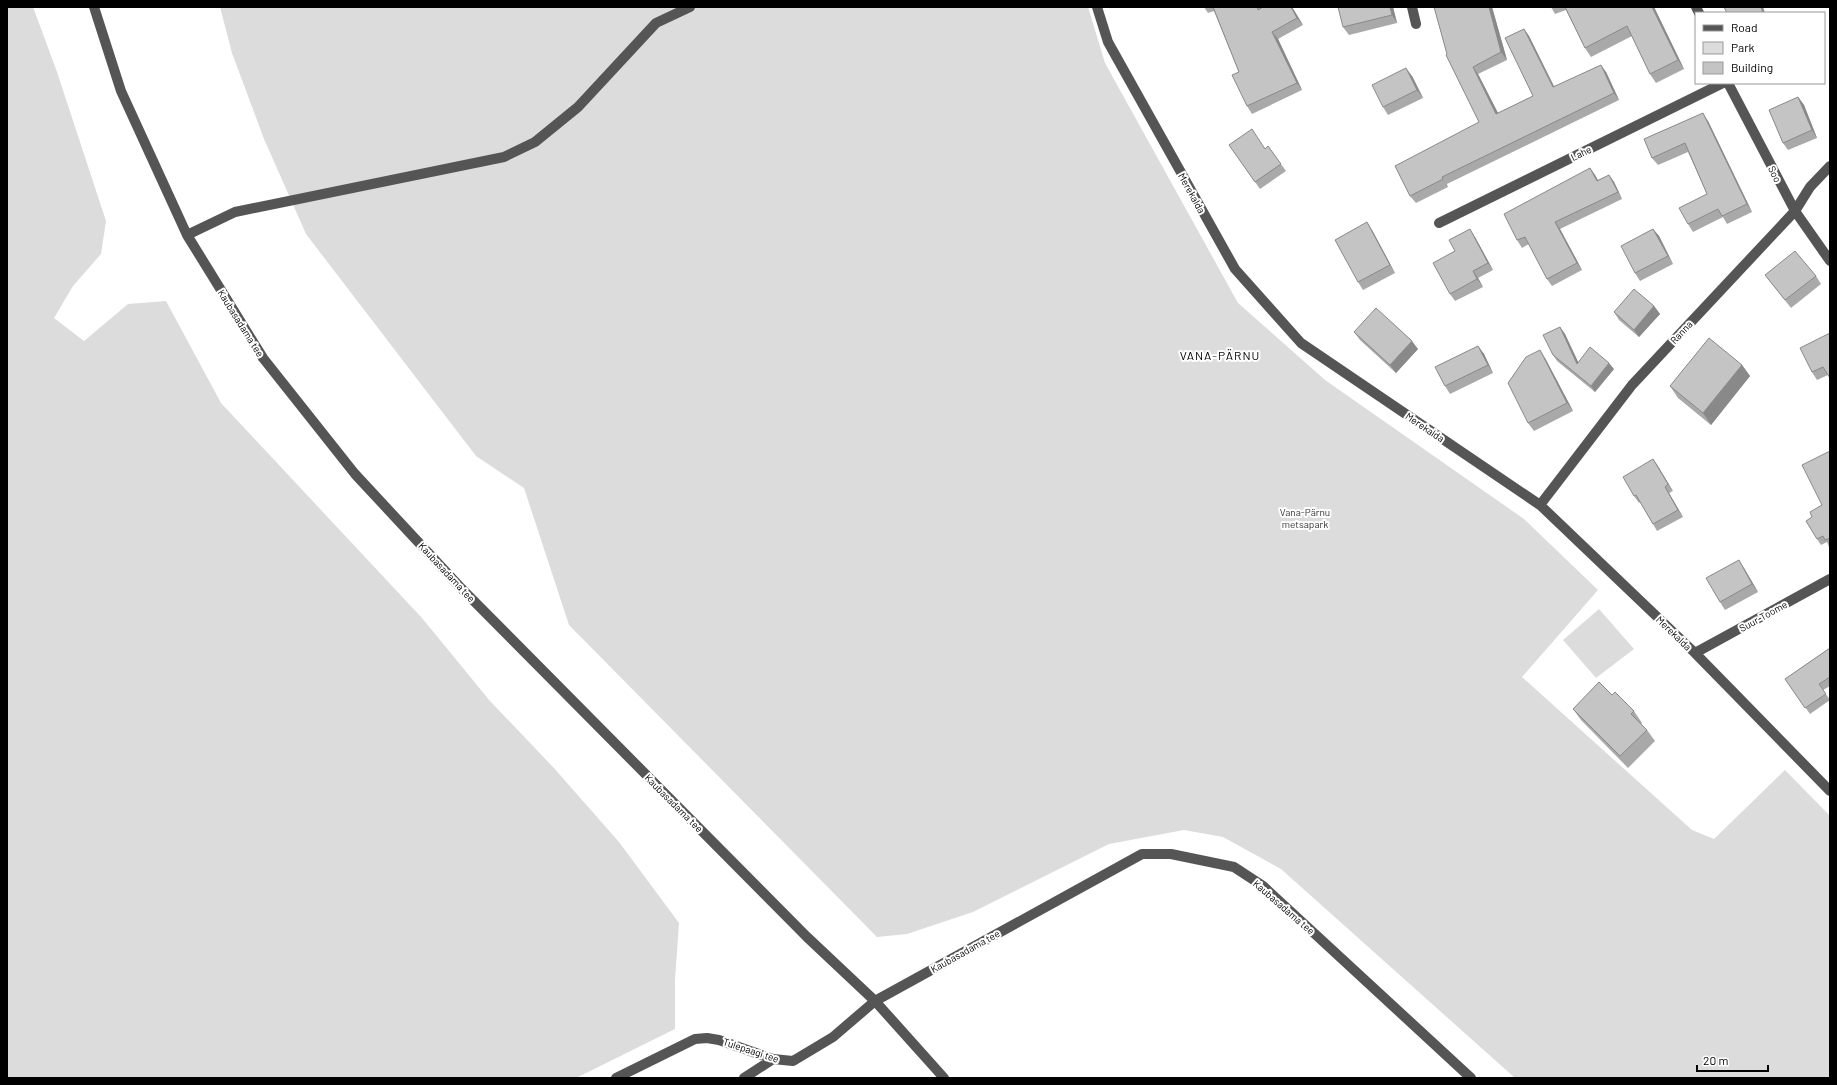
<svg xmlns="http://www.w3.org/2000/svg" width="1837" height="1085" font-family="Barlow,sans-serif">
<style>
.green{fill:#dcdcdc}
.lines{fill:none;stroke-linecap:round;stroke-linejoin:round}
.minor{stroke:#555;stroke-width:10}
.wall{fill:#a9a9a9}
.shaded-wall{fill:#898989}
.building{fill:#c4c4c4;stroke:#898989}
.labels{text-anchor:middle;stroke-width:4;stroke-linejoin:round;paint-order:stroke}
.street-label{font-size:10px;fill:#000;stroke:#fff}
.park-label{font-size:10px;fill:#333;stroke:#fff}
.quarter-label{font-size:12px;letter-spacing:1px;fill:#000;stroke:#fff}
</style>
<rect width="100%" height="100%" fill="#fff"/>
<path class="green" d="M 7,7 L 33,7 L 57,72 L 106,221 L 101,254 L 73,286 L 54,318 L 84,341 L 128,304 L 166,301 L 221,403 L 422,618 L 490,701 L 553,767 L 619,842 L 679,923 L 675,980 L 675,1029 L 576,1078 L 7,1078 Z
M 220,7 L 1088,7 L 1105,63 L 1238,303 L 1325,380 L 1524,519 L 1598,590 L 1522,677 L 1692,830 L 1714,839 L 1785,770 L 1830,816 L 1830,1078 L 1515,1078 L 1281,869 L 1223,837 L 1184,830 L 1109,844 L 973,912 L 907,934 L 877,937 L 569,625 L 524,488 L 476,456 L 306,234 L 264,139 L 232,53 Z
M 1599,609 L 1634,649 L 1596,678 L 1563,640 Z"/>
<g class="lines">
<path class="minor" d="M 94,7 L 121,91 L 187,235 L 263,358 L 355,474 L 460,587 L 807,937 L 875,1001 L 1142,854 L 1171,854 L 1234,867 L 1263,886 L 1471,1078
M 1097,7 L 1108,42 L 1235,269 L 1301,343 L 1540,505 L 1695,653 L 1830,791
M 1412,7 L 1416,24
M 1696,7 L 1699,13
M 1728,83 L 1795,211 L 1830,261
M 1439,223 L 1723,83
M 187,235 L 235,212 L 504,157 L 535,142 L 578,107 L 656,23 L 690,7
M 1540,505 L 1632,385 L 1795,211 L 1810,187 L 1830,166
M 1695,653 L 1830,579
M 616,1078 L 695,1039 L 707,1038 L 719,1040 L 773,1059 L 793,1061 L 833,1037 L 875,1001 L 944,1078
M 744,1078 L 773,1059"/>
</g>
<path class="wall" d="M 1204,7 L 1259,7 L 1260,9 L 1263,7 L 1292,7 L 1303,25 L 1278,39 L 1302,90 L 1252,114 L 1247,106 L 1239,72 L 1214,11 L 1208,13 Z
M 1393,7 L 1397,23 L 1349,35 L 1343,27 Z
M 1492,7 L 1507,60 L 1478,74 L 1498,113 L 1533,96 L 1524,29 L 1529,36 L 1554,86 L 1606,72 L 1619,100 L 1447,184 L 1448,187 L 1416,203 L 1410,196 L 1479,122 L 1447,54 Z
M 1551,7 L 1654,7 L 1684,69 L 1656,83 L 1650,74 L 1632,36 L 1591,57 L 1585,48 L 1566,10 L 1555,14 Z
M 1412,76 L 1423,98 L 1388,115 L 1383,107 Z
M 1798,97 L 1804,105 L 1817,138 L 1788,150 L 1783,143 Z
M 1708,121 L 1752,212 L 1727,224 L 1723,217 L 1693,232 L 1688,224 L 1707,194 L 1688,152 L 1658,165 L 1652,158 Z
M 1229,145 L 1265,149 L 1268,146 L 1286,171 L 1260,189 Z
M 1590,168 L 1595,175 L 1598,180 L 1609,175 L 1614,182 L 1622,199 L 1560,229 L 1582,270 L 1552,286 L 1547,279 L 1529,244 L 1522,248 L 1517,240 Z
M 1653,229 L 1659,236 L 1673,264 L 1640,281 L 1635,273 Z
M 1372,230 L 1395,273 L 1363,290 L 1358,282 Z
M 1475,237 L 1493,270 L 1478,278 L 1483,287 L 1455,301 L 1450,294 L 1455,251 Z
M 1765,275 L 1816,276 L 1821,284 L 1791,308 Z
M 1654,306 L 1660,314 L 1639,337 L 1619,320 L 1614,312 Z
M 1560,327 L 1565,334 L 1578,363 L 1614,369 L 1595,392 L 1557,361 L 1553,355 Z
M 1354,332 L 1418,349 L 1396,373 L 1360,340 Z
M 1830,333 L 1828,375 L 1817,380 L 1812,372 Z
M 1478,346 L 1484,354 L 1493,373 L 1450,394 L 1445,386 Z
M 1545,358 L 1573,411 L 1534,431 L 1528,423 Z
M 1742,365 L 1750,376 L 1711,425 L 1678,398 L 1670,386 Z
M 1830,451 L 1830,546 L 1829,547 L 1827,542 L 1821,545 L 1817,539 L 1812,517 L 1822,505 Z
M 1653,459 L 1673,491 L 1669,493 L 1683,517 L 1657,531 L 1653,524 L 1640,502 L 1639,503 L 1634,496 Z
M 1744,568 L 1758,592 L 1725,610 L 1720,602 Z
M 1830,648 L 1830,686 L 1823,690 L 1830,700 L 1810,714 L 1785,679 Z
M 1612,695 L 1634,711 L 1642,723 L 1641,724 L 1647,730 L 1655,741 L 1628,768 L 1581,720 L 1573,709 Z"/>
<path class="shaded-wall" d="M 1291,7 L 1292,7 L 1303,25 L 1297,18 Z
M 1390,7 L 1393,7 L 1397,23 L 1392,15 Z
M 1489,7 L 1492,7 L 1507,60 L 1501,52 Z
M 1652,7 L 1654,7 L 1684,69 L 1678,60 Z
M 1761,7 L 1763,7 L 1765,13 L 1763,13 Z
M 1524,29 L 1529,36 L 1558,95 L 1553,87 Z
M 1272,32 L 1278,39 L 1302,90 L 1297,83 Z
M 1601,65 L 1606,72 L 1619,100 L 1614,93 Z
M 1473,67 L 1478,74 L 1502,121 L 1496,114 Z
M 1406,68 L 1412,76 L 1423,98 L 1417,90 Z
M 1798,97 L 1804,105 L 1817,138 L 1812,130 Z
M 1703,113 L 1708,121 L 1752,212 L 1747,204 Z
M 1590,168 L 1595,175 L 1602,188 L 1597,181 Z
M 1609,175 L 1614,182 L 1622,199 L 1618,192 Z
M 1367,222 L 1372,230 L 1395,273 L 1390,265 Z
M 1555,222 L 1560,229 L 1582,270 L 1577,263 Z
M 1470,229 L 1475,237 L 1493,270 L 1488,263 Z
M 1653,229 L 1659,236 L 1673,264 L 1668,256 Z
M 1473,271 L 1478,278 L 1483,287 L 1477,279 Z
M 1654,306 L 1660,314 L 1639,337 L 1634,330 Z
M 1560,327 L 1565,334 L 1582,370 L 1577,364 Z
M 1412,341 L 1418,349 L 1396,373 L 1390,365 Z
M 1478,346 L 1484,354 L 1493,373 L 1488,365 Z
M 1540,350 L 1545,358 L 1573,411 L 1567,403 Z
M 1609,363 L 1614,369 L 1595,392 L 1591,386 Z
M 1742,365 L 1750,376 L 1711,425 L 1703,413 Z
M 1653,459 L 1658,466 L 1673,491 L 1668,484 Z
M 1665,487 L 1669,493 L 1683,517 L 1678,510 Z
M 1739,560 L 1744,568 L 1758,592 L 1752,584 Z"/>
<path class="building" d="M 1213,7 L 1257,7 L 1258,10 L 1263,7 L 1291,7 L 1297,18 L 1272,32 L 1297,83 L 1247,106 L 1232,75 L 1239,72 Z
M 1338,7 L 1390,7 L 1392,15 L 1343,27 Z
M 1434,7 L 1489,7 L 1501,52 L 1473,67 L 1496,114 L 1533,96 L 1505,38 L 1524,29 L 1553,87 L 1601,65 L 1614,93 L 1442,177 L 1443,179 L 1410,196 L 1395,166 L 1479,122 L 1446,55 L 1447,54 Z
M 1565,7 L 1652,7 L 1678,60 L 1650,74 L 1627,26 L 1585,48 Z
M 1724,7 L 1761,7 L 1763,13 L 1727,13 Z
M 1406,68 L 1417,90 L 1383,107 L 1372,85 Z
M 1798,97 L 1812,130 L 1783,143 L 1769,110 Z
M 1703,113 L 1747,204 L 1722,216 L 1718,209 L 1688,224 L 1679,208 L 1707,194 L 1685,143 L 1652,158 L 1644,139 Z
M 1252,129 L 1265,149 L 1268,146 L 1281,164 L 1255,182 L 1229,145 Z
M 1590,168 L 1597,181 L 1609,175 L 1618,192 L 1555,222 L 1577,263 L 1547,279 L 1525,237 L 1517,240 L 1504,214 Z
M 1367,222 L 1390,265 L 1358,282 L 1335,240 Z
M 1470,229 L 1488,263 L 1473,271 L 1477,279 L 1450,294 L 1433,263 L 1455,251 L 1449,240 Z
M 1653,229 L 1668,256 L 1635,273 L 1621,246 Z
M 1795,251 L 1816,276 L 1785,300 L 1765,275 Z
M 1634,289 L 1654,306 L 1634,330 L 1614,312 Z
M 1376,308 L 1412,341 L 1390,365 L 1354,332 Z
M 1560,327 L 1577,364 L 1590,347 L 1609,363 L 1591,386 L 1553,355 L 1543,335 Z
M 1830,333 L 1830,378 L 1823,367 L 1812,372 L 1800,348 Z
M 1709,338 L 1742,365 L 1703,413 L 1670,386 Z
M 1478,346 L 1488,365 L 1445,386 L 1435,367 Z
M 1540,350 L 1567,403 L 1528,423 L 1508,383 L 1526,357 Z
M 1830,451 L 1830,538 L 1825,540 L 1823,536 L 1817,539 L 1806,521 L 1812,517 L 1810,512 L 1822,505 L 1802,465 Z
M 1653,459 L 1668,484 L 1665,487 L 1678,510 L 1653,524 L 1636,495 L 1634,496 L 1623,477 Z
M 1739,560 L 1752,584 L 1720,602 L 1706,578 Z
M 1830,648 L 1830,677 L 1819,684 L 1826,694 L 1805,708 L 1785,679 Z
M 1599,682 L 1612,695 L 1615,692 L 1634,711 L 1631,714 L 1647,730 L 1620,756 L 1573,709 Z"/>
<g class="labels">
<g class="street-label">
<text transform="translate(1581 153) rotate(-26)" y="4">Lahe</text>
<text transform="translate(1775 174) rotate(63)" y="4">Soo</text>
<text transform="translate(1192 193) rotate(61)" y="4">Merekalda</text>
<text transform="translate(241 323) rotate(58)" y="4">Kaubasadama tee</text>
<text transform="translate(1681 332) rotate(-47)" y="4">Ranna</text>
<text transform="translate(1425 427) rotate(34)" y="4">Merekalda</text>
<text transform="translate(447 572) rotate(47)" y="4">Kaubasadama tee</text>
<text transform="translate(1763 616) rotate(-29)" y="4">Suur-Toome</text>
<text transform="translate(1674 633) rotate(44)" y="4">Merekalda</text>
<text transform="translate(674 803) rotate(45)" y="4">Kaubasadama tee</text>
<text transform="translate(1284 907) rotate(41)" y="4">Kaubasadama tee</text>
<text transform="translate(965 951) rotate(-29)" y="4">Kaubasadama tee</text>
<text transform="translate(751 1050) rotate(18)" y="4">Tulepaagi tee</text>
</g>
<g class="park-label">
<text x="1305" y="516">Vana-Pärnu<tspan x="1305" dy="12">metsapark</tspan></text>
</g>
<g class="quarter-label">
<text x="1220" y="360">VANA-PÄRNU</text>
</g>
</g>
<rect width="1837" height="1085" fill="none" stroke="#000000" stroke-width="16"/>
<rect x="1695" y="12" width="130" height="72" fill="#ffffff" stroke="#999999"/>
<rect x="1703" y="25" width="20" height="6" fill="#555555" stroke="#999999"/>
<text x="1731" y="32" font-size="12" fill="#000000">Road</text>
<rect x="1703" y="42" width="20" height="12" fill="#dcdcdc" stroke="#999999"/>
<text x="1731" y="52" font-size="12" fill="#000000">Park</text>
<rect x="1703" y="62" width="20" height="12" fill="#c4c4c4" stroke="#999999"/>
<text x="1731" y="72" font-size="12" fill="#000000">Building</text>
<path d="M1697 1065v6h71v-6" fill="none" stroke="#000000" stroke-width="2"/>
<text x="1703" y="1065" font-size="12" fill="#000000" stroke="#ffffff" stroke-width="3" paint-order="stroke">20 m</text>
</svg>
